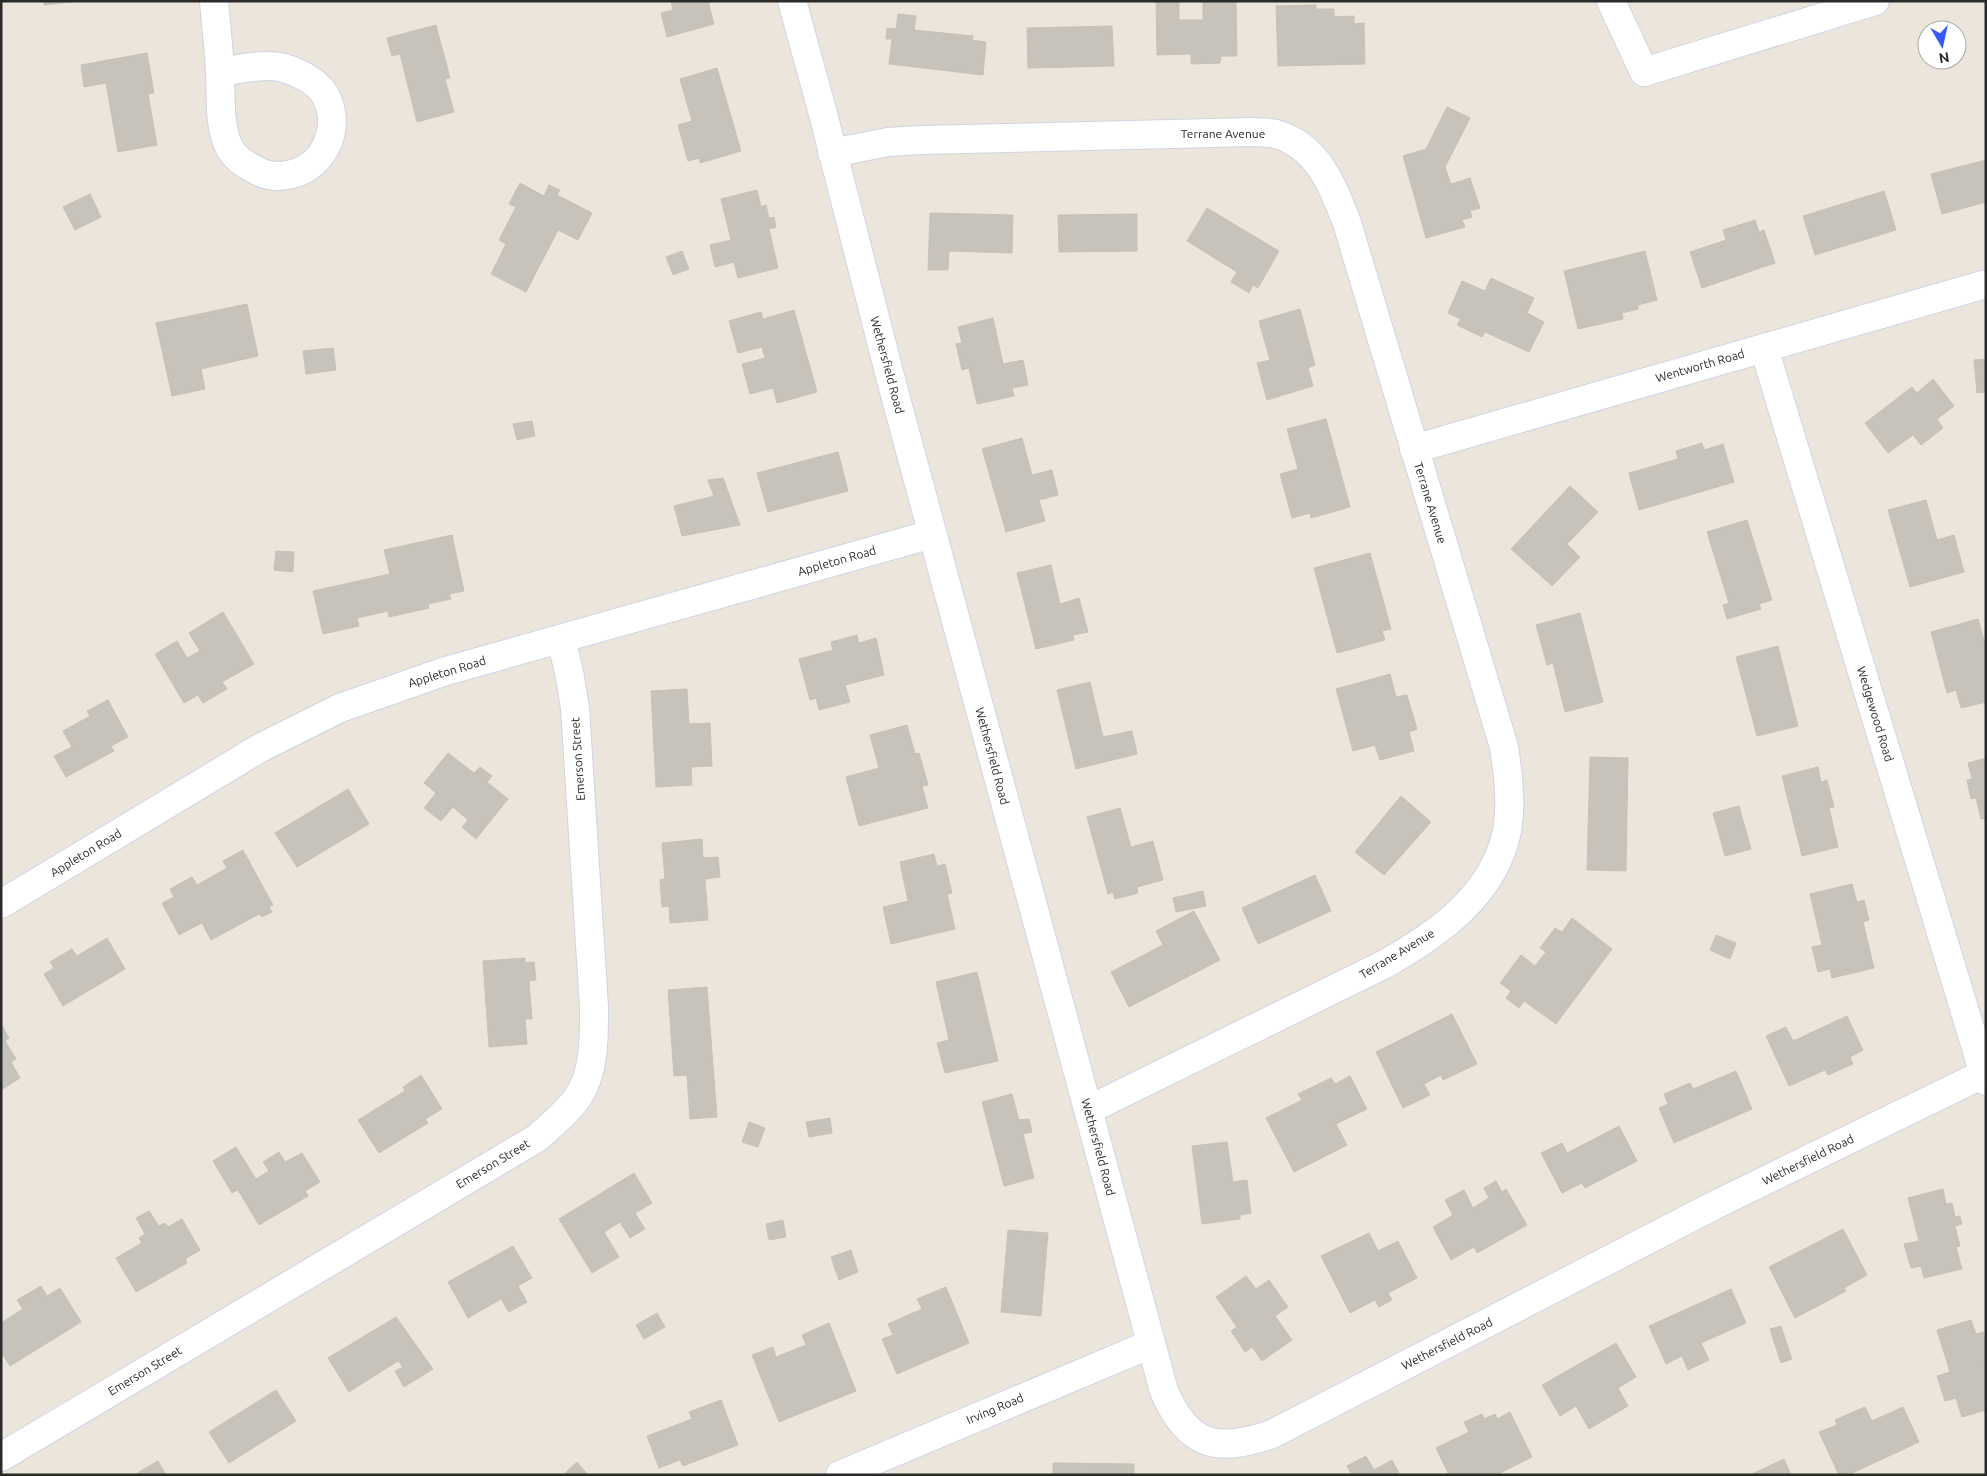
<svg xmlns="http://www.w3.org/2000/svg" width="1987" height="1476" font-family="Ubuntu,sans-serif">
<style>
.building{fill:#c7c3ba;stroke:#c8c1b5}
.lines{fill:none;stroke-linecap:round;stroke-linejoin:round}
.minor-casing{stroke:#d0d4e3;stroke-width:30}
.minor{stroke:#fff;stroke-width:28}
.labels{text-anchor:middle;stroke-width:5;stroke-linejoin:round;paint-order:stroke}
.street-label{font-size:12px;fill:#2a2a2a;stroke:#fff}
</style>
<rect width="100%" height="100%" fill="#ece5db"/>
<path class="building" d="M 44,1 L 79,1 L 44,5 Z
M 671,1 L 708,1 L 714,24 L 667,37 L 661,13 L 673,10 Z
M 1156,1 L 1179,1 L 1179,20 L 1203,20 L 1203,1 L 1236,1 L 1237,56 L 1221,56 L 1220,63 L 1191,64 L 1191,54 L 1157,55 Z
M 1316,5 L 1316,9 L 1334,9 L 1334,17 L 1354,16 L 1354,24 L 1364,23 L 1365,64 L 1278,66 L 1276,6 Z
M 898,14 L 916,16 L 914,30 L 973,36 L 972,40 L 986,42 L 983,75 L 889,64 L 892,39 L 886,39 L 887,28 L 896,29 Z
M 436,25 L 450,78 L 445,79 L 454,112 L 417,122 L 400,54 L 392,56 L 387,38 Z
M 1112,26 L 1114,66 L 1028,68 L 1027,28 Z
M 147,53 L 154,93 L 148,94 L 157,145 L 118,152 L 106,83 L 84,87 L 81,65 Z
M 717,68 L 741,151 L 700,163 L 699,158 L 688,161 L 678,125 L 692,121 L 680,79 Z
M 1447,107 L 1470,118 L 1445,167 L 1451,184 L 1470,178 L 1480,208 L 1470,211 L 1472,217 L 1462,220 L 1465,227 L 1426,238 L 1403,156 L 1426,149 Z
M 1986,160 L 1986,202 L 1942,214 L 1931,174 Z
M 520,183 L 544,196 L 549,185 L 560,190 L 557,195 L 592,213 L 578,240 L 558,230 L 526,292 L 491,274 L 506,244 L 499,240 L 516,207 L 509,204 Z
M 757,190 L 761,207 L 766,205 L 769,218 L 774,217 L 776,227 L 769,229 L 778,268 L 738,278 L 734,262 L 715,267 L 710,245 L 731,240 L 721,199 Z
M 1884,191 L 1896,230 L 1815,255 L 1803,216 Z
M 90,194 L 101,217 L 75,230 L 63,207 Z
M 1207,208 L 1279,251 L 1258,288 L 1253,285 L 1249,293 L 1231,282 L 1237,272 L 1187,241 Z
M 930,213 L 1013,215 L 1012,253 L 949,251 L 948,270 L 928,270 Z
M 1137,214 L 1137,251 L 1059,252 L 1058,215 Z
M 1755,220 L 1759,232 L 1764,230 L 1775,263 L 1702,288 L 1690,252 L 1726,240 L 1723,230 Z
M 682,251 L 689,269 L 673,275 L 666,257 Z
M 1645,251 L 1657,300 L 1638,305 L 1638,309 L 1622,313 L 1623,319 L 1578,329 L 1564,271 Z
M 1491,278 L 1534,298 L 1527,313 L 1544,322 L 1529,352 L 1485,332 L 1482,337 L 1457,325 L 1461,319 L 1448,313 L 1462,281 L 1485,291 Z
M 247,304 L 258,356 L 201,369 L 205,389 L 172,396 L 156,323 Z
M 1300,309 L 1315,365 L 1308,368 L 1313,386 L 1267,400 L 1257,363 L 1270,360 L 1259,321 Z
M 794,310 L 817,392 L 777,403 L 773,388 L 750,394 L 742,364 L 765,358 L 762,347 L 738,353 L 729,321 L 761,312 L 763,319 Z
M 993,318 L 1003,364 L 1023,360 L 1028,385 L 1012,388 L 1014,396 L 977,404 L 969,368 L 962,370 L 956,344 L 962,343 L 958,327 Z
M 333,348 L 336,370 L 306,374 L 303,351 Z
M 1986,359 L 1986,392 L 1977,393 L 1974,360 Z
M 1933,379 L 1954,406 L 1937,419 L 1943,428 L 1921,445 L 1913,435 L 1888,453 L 1865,423 L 1912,387 L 1917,393 Z
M 1326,419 L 1350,507 L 1311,518 L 1310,513 L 1292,518 L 1280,474 L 1298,469 L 1287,429 Z
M 532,421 L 535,436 L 517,440 L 513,424 Z
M 1022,438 L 1032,475 L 1052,470 L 1058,495 L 1039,500 L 1045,521 L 1006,532 L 982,449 Z
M 1702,443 L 1704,450 L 1723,444 L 1734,482 L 1639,510 L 1629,473 L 1678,459 L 1676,451 Z
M 838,452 L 848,491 L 768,512 L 757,473 Z
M 723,478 L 740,525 L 682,536 L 674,506 L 714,496 L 708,480 Z
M 1570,486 L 1598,512 L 1567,544 L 1580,557 L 1552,586 L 1511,549 Z
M 1926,500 L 1937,540 L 1954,535 L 1964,572 L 1910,587 L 1888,510 Z
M 1747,520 L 1772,600 L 1759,604 L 1761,609 L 1727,619 L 1723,605 L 1729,603 L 1707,532 Z
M 452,535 L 464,591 L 449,594 L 451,599 L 428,604 L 429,608 L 389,617 L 388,611 L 357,618 L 359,626 L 323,634 L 313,591 L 390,574 L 384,550 Z
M 276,551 L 294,552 L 293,572 L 274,570 Z
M 1370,553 L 1391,629 L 1382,631 L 1385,640 L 1337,653 L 1314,568 Z
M 1051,565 L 1060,604 L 1079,598 L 1088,632 L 1073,635 L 1074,640 L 1036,649 L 1017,573 Z
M 223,612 L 254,664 L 222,682 L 227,689 L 203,703 L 198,695 L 184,703 L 155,654 L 177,641 L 187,658 L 200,651 L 189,633 Z
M 1580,613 L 1603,702 L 1565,712 L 1553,663 L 1547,665 L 1536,625 Z
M 1978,619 L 1986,647 L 1986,702 L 1961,708 L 1956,690 L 1947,693 L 1931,632 Z
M 857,635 L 859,643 L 876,638 L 884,675 L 845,685 L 850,702 L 819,710 L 816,698 L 810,700 L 799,659 L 833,650 L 831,642 Z
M 1778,646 L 1798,726 L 1757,736 L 1736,657 Z
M 1390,674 L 1396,697 L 1407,695 L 1417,729 L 1409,732 L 1414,751 L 1380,760 L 1375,745 L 1353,751 L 1336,689 Z
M 1090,682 L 1103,737 L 1132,731 L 1137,754 L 1076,769 L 1057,690 Z
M 687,689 L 689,724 L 710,723 L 712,766 L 691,767 L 692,785 L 656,787 L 651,691 Z
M 108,700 L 128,737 L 111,746 L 114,751 L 66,777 L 54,756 L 72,747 L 63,731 L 90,716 L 87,711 Z
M 907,725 L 915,754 L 919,753 L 928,785 L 922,786 L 928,808 L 859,826 L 846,777 L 879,768 L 870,735 Z
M 448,753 L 474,773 L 480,767 L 492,776 L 487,782 L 508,799 L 476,839 L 462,827 L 468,820 L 453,807 L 441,821 L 424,808 L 436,793 L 424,783 Z
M 1590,757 L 1628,758 L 1626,871 L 1587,870 Z
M 1986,758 L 1986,818 L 1981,819 L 1976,798 L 1971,799 L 1967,780 L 1972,779 L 1968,763 Z
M 1818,767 L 1821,782 L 1827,780 L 1834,807 L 1829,808 L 1838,847 L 1802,856 L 1782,776 Z
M 348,789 L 369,824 L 297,867 L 275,833 Z
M 1401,796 L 1431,822 L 1384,875 L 1355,852 Z
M 1739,806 L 1751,849 L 1725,856 L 1713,813 Z
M 1120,808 L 1131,847 L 1153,841 L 1163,880 L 1137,887 L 1138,893 L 1115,899 L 1113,892 L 1108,894 L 1087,817 Z
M 702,839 L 703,858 L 718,857 L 720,877 L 705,879 L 708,920 L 670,923 L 669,906 L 662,907 L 660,880 L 665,879 L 662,843 Z
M 243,850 L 273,905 L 269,907 L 272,912 L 262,917 L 259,914 L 211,940 L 202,923 L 179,935 L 162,903 L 174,897 L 170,889 L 192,877 L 197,885 L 227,868 L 223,861 Z
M 934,854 L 937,866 L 945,864 L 952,893 L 947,894 L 955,929 L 891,944 L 883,907 L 908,901 L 900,862 Z
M 1315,875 L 1331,911 L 1258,944 L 1242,908 Z
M 1852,884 L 1857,902 L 1864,900 L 1869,920 L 1863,922 L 1874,968 L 1832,978 L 1830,969 L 1818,972 L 1812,947 L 1822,945 L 1810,894 Z
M 1203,891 L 1206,906 L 1176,912 L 1173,898 Z
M 1194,911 L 1220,960 L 1129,1007 L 1111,972 L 1163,945 L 1156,931 Z
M 1572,918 L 1612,949 L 1556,1024 L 1524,1001 L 1519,1008 L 1506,998 L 1511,991 L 1500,983 L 1521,955 L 1535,966 L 1546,952 L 1540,948 L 1555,928 L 1562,932 Z
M 1716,935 L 1736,943 L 1730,959 L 1710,950 Z
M 107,938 L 125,969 L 63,1006 L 44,974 L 54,968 L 50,962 L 72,949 L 77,956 Z
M 525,958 L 525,963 L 534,962 L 536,980 L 529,981 L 532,1019 L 525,1019 L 527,1044 L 489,1047 L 483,961 Z
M 977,972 L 998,1061 L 945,1073 L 937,1043 L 949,1040 L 936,982 Z
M 707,987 L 717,1117 L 690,1119 L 687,1075 L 674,1076 L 668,990 Z
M 1452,1014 L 1477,1064 L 1443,1080 L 1441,1075 L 1424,1084 L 1430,1095 L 1403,1108 L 1376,1052 Z
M 1847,1016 L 1863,1050 L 1850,1057 L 1853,1064 L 1828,1075 L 1825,1070 L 1789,1086 L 1766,1036 L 1786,1027 L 1793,1041 Z
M 1,1024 L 9,1038 L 5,1041 L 16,1059 L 11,1062 L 20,1078 L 1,1090 Z
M 1736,1071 L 1752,1109 L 1674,1143 L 1659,1108 L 1668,1104 L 1664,1094 L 1690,1083 L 1693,1089 Z
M 421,1075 L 442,1109 L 425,1119 L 428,1123 L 379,1153 L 358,1120 L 405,1091 L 403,1087 Z
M 1350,1076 L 1367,1109 L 1336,1124 L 1347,1145 L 1294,1172 L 1266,1118 L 1302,1100 L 1298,1094 L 1331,1078 L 1335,1084 Z
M 1012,1094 L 1019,1120 L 1029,1119 L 1032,1132 L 1023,1134 L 1034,1178 L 1004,1186 L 982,1102 Z
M 830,1118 L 832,1133 L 809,1137 L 806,1122 Z
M 749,1122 L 765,1128 L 758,1147 L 742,1142 Z
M 1619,1126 L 1637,1161 L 1585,1188 L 1582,1183 L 1562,1193 L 1541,1153 L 1562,1143 L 1567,1153 Z
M 1227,1142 L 1233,1182 L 1247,1180 L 1251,1213 L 1240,1215 L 1240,1219 L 1202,1224 L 1192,1146 Z
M 236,1147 L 256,1179 L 269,1171 L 263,1162 L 279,1152 L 285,1162 L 302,1153 L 320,1182 L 305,1191 L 308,1196 L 259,1225 L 238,1190 L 232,1193 L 213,1161 Z
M 634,1173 L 652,1203 L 635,1213 L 645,1229 L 630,1238 L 620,1222 L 604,1232 L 619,1257 L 592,1273 L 559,1219 Z
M 1496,1181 L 1502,1192 L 1506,1189 L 1527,1225 L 1477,1253 L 1474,1247 L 1451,1260 L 1433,1227 L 1453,1215 L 1445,1200 L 1464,1190 L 1473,1208 L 1489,1198 L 1484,1188 Z
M 1943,1189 L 1946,1204 L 1952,1203 L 1955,1217 L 1960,1216 L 1962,1224 L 1955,1226 L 1960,1246 L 1956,1247 L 1962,1269 L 1924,1278 L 1921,1266 L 1911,1268 L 1904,1244 L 1919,1241 L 1908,1198 Z
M 149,1211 L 159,1226 L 165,1223 L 168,1227 L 182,1219 L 200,1250 L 185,1259 L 187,1263 L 136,1292 L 116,1258 L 142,1243 L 139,1238 L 145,1234 L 136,1218 Z
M 783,1220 L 786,1237 L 769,1240 L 766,1224 Z
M 1843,1229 L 1867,1275 L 1844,1288 L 1846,1291 L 1795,1318 L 1769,1267 Z
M 1008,1230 L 1048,1233 L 1041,1316 L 1001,1312 Z
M 1369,1233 L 1378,1251 L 1398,1241 L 1417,1278 L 1388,1293 L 1392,1300 L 1379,1307 L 1375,1300 L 1350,1313 L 1321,1256 Z
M 513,1246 L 532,1278 L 518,1286 L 527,1302 L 509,1312 L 501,1299 L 468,1318 L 448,1282 Z
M 851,1250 L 858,1272 L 839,1280 L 831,1257 Z
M 1246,1276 L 1256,1289 L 1269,1280 L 1288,1307 L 1275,1316 L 1292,1340 L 1262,1361 L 1252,1347 L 1245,1352 L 1231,1331 L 1237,1327 L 1216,1297 Z
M 41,1286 L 47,1296 L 60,1288 L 81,1322 L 10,1366 L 1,1352 L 1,1323 L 23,1309 L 17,1300 Z
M 946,1287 L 969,1343 L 897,1374 L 882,1339 L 893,1335 L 888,1324 L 922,1309 L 917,1299 Z
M 1731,1289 L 1746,1323 L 1701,1343 L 1709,1360 L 1688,1370 L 1682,1356 L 1666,1364 L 1649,1326 Z
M 657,1313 L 665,1327 L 644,1339 L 636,1325 Z
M 396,1317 L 433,1369 L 404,1387 L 395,1371 L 403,1367 L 398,1361 L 349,1392 L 328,1358 Z
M 1971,1320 L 1976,1334 L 1983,1332 L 1986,1339 L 1986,1358 L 1983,1358 L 1986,1366 L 1986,1410 L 1962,1417 L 1956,1398 L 1945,1401 L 1937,1376 L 1950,1372 L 1937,1330 Z
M 829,1323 L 856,1391 L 779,1422 L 752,1355 L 773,1347 L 776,1357 L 806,1345 L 802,1335 Z
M 1781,1326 L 1792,1359 L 1781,1363 L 1770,1329 Z
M 1616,1343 L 1636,1377 L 1618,1388 L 1628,1406 L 1589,1429 L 1576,1406 L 1560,1416 L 1542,1385 Z
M 276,1390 L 296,1421 L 229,1463 L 209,1432 Z
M 721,1400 L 738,1445 L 683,1466 L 680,1460 L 659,1468 L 647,1436 L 692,1419 L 689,1412 Z
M 1865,1407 L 1872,1421 L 1903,1407 L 1919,1442 L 1848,1475 L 1839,1475 L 1819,1432 L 1837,1425 L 1835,1420 Z
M 1510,1412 L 1532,1457 L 1496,1475 L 1449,1475 L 1436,1448 L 1469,1432 L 1464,1422 L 1482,1414 L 1484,1419 L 1495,1414 L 1497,1419 Z
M 1366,1456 L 1374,1470 L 1392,1460 L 1400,1475 L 1352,1475 L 1347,1466 Z
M 1784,1459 L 1791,1475 L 1750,1475 Z
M 158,1461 L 166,1475 L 134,1475 Z
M 577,1462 L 588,1475 L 563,1475 Z
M 1053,1463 L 1134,1464 L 1134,1475 L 1053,1475 Z"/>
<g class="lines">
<defs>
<path id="minor" d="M 214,1 C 216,25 219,49 220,73 C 221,97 219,123 228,145 C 234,158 244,164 256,170 C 267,177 280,177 292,174 C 326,165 342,126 325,95 C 318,82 298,72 284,68 C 264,63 240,69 220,72
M 792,1 L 822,110 L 891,380 L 1164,1391 C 1188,1447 1217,1453 1272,1434 L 1715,1205 L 1983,1074
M 1611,1 L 1644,72 L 1875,1
M 832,153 L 888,142 L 921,140 L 1253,132 C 1260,133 1269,132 1276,134 C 1318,146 1333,186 1347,223 L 1504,747 C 1508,774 1512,803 1507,831 C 1494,895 1438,934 1385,964 L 1088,1110
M 1764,348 L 1986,1081
M 1414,449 L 1986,284
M 1,904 L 260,748 L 340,708 L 446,671 L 932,534
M 1,1457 L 537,1138 C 551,1125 567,1113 578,1097 C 595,1071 594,1037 594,1007 L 575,708 L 569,672 L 561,639
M 840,1475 L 1151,1344"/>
</defs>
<use href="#minor" class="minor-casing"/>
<use href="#minor" class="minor"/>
</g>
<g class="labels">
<g class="street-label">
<text x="1223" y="138">Terrane Avenue</text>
<text transform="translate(887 365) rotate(75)" y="4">Wethersfield Road</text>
<text transform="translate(1700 366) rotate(-16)" y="4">Wentworth Road</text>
<text transform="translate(1430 503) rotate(73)" y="4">Terrane Avenue</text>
<text transform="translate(837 561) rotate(-16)" y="4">Appleton Road</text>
<text transform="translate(447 672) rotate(-17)" y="4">Appleton Road</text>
<text transform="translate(1875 714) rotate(73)" y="4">Wedgewood Road</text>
<text transform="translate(992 756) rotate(75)" y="4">Wethersfield Road</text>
<text transform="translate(578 759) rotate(-94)" y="4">Emerson Street</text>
<text transform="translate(86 853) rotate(-31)" y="4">Appleton Road</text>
<text transform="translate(1397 954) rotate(-31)" y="4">Terrane Avenue</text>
<text transform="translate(1098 1147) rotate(75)" y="4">Wethersfield Road</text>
<text transform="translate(1808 1160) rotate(-26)" y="4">Wethersfield Road</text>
<text transform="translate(493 1164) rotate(-31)" y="4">Emerson Street</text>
<text transform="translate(1447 1344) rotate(-27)" y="4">Wethersfield Road</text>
<text transform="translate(145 1371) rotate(-31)" y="4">Emerson Street</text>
<text transform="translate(995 1409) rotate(-23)" y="4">Irving Road</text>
</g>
</g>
<rect width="1987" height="1476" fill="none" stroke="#2a2a2a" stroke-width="5"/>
<g transform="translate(1942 45) rotate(171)"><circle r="24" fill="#ffffff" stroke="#aaaaaa"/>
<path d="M0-4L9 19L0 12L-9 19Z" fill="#355bff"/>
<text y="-8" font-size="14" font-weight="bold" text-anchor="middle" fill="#2a2a2a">N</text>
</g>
</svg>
